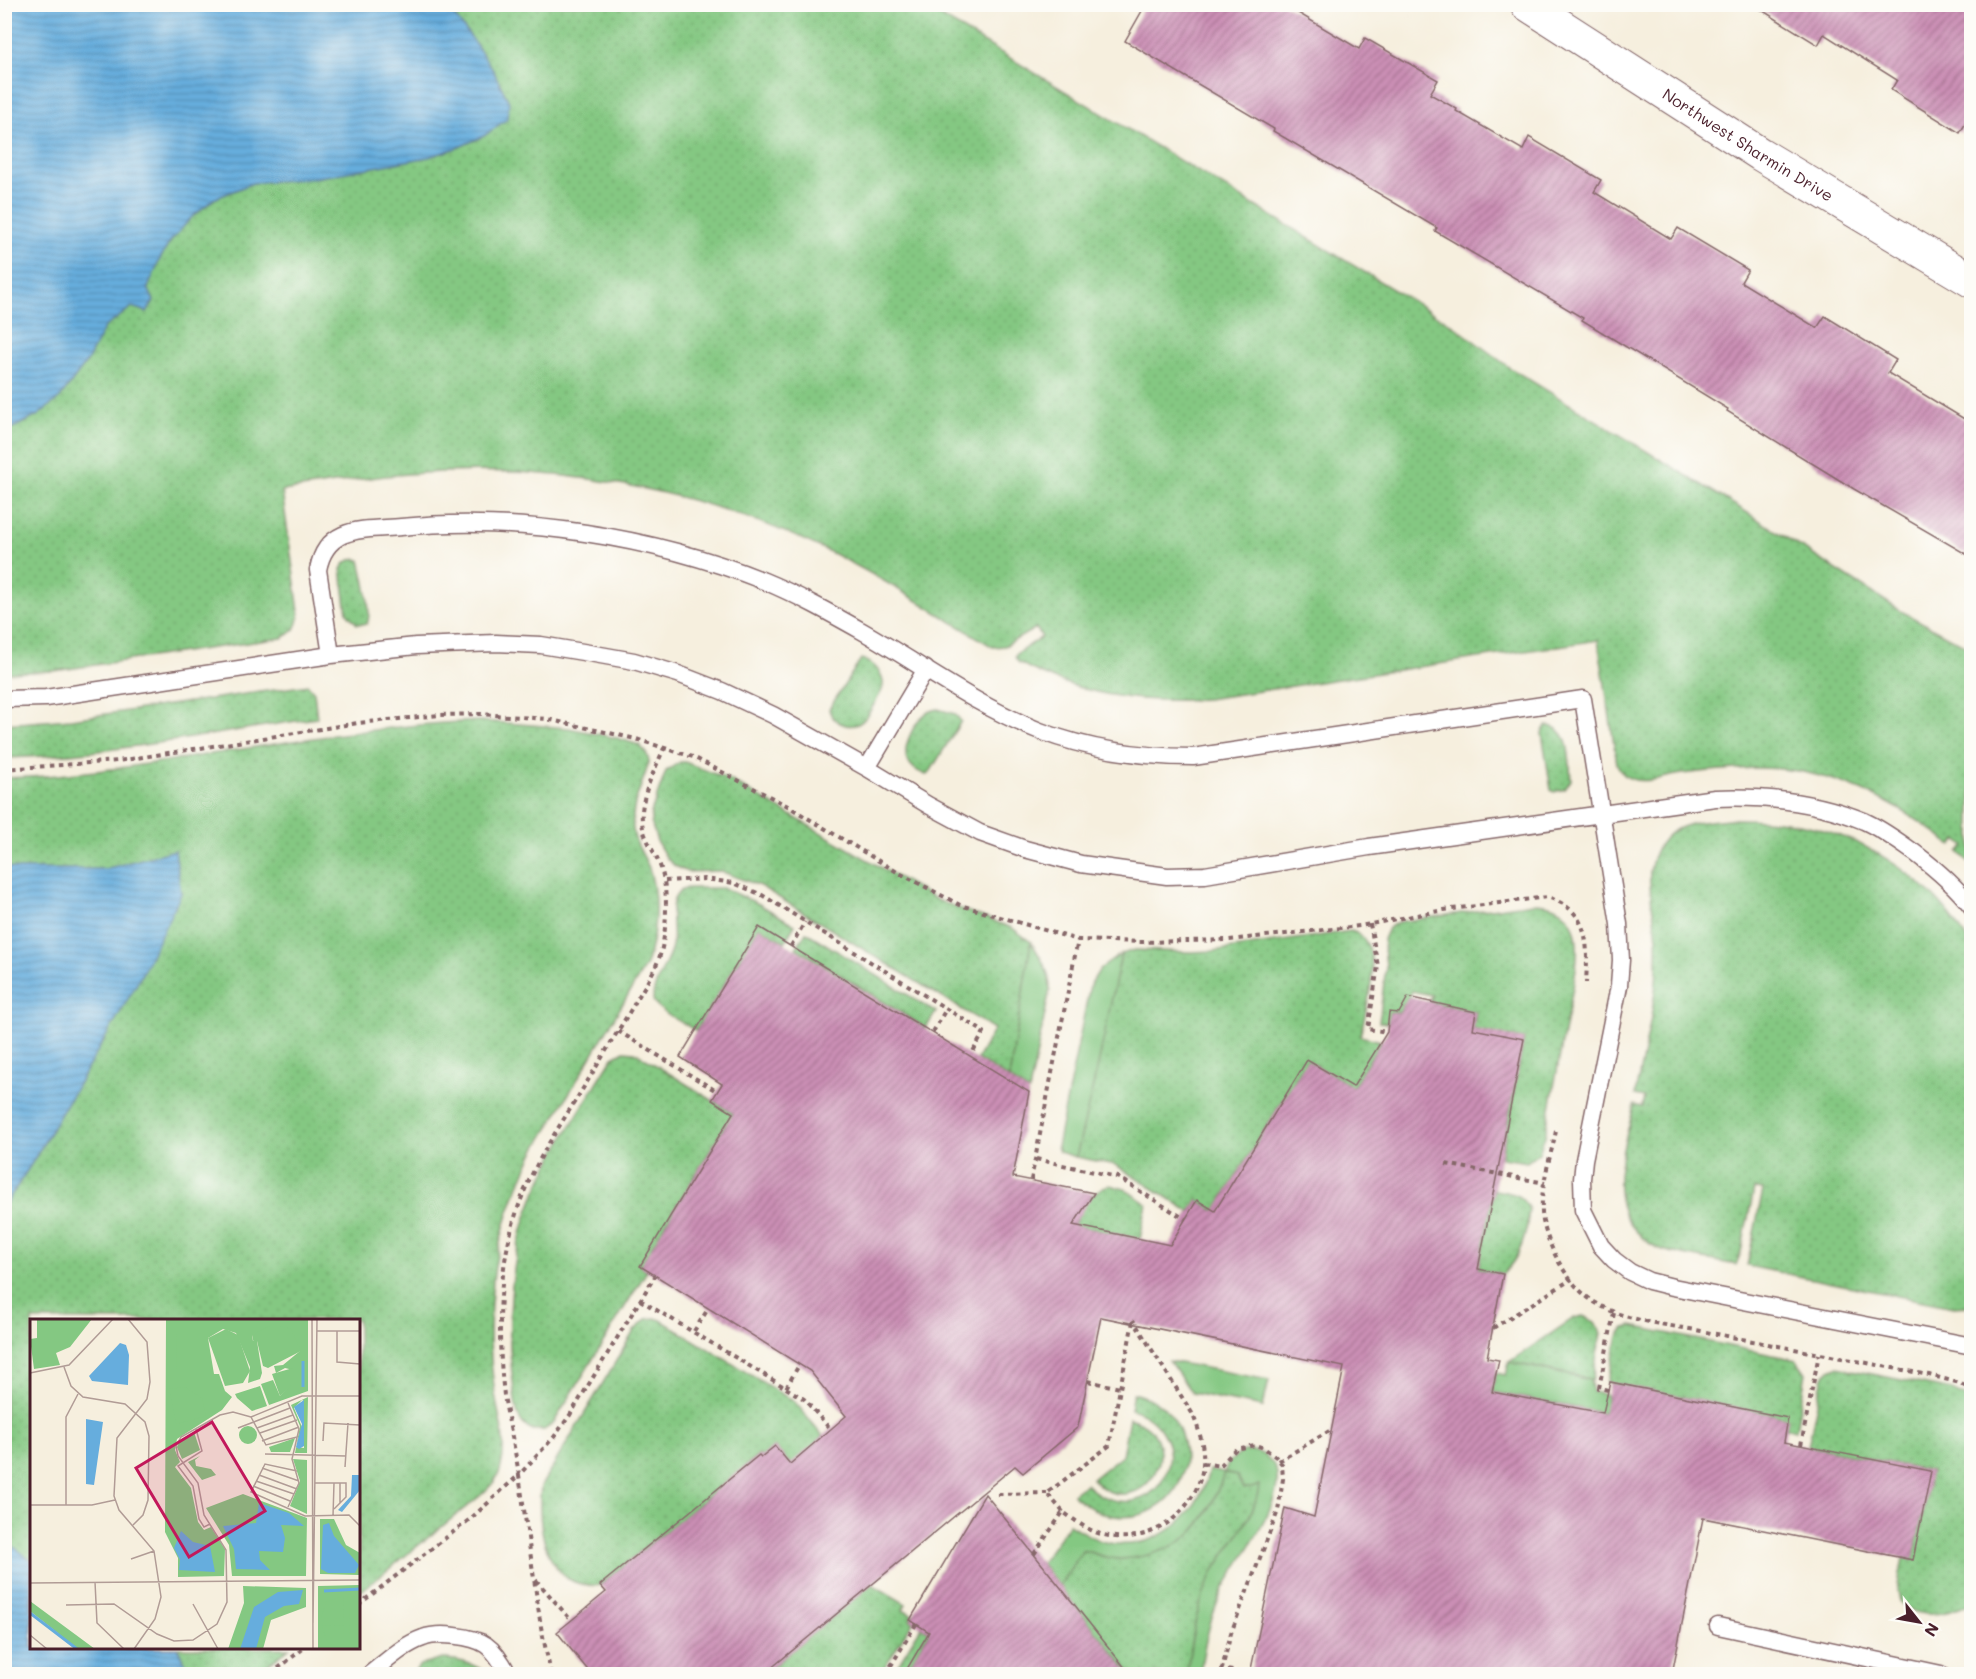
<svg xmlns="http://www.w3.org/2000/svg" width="1976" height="1679" font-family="Mali,sans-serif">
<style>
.grass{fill:url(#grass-dots);stroke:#677456;stroke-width:1.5}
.garden{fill:#84c882;stroke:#677456;stroke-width:1.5}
.water{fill:url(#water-rules);stroke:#586684;stroke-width:1.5}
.building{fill:url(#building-hatch)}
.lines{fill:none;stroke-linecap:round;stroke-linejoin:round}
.lane-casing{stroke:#86686a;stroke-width:19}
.street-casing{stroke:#86686a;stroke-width:35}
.path{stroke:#86686a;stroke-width:4;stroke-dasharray:4.5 4.5;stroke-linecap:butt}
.lane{stroke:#fff;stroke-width:16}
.street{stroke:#fff;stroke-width:33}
.labels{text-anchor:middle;stroke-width:4.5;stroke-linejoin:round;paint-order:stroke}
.street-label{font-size:16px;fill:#4a1f2b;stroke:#fdfcf7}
.inset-river{fill:none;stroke:#66addd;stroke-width:3}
.inset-road{fill:none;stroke:#b19c96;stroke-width:1.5}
.view{fill:#c2185b;fill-opacity:0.15;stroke:#c2185b;stroke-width:3}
.inset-edge{fill:none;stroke:#4a1f2b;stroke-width:3}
</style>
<defs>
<pattern id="grass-dots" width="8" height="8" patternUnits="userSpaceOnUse" patternTransform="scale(1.5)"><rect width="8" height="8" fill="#84c882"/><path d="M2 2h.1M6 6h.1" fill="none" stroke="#74ab70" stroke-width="1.8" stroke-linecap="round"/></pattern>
<pattern id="water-rules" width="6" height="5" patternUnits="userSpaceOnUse" patternTransform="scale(1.5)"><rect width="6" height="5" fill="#66addd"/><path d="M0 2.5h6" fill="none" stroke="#568cb3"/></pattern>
<pattern id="building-hatch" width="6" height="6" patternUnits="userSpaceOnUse" patternTransform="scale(1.5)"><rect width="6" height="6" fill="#cb8fb5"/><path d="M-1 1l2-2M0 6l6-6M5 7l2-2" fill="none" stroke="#a77493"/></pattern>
</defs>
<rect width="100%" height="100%" fill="#fdfcf7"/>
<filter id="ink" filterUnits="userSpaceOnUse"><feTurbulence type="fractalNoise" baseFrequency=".0167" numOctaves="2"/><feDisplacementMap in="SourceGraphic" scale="12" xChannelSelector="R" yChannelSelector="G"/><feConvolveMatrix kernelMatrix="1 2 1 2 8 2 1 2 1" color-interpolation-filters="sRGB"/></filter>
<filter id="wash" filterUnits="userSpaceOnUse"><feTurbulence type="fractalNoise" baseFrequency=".008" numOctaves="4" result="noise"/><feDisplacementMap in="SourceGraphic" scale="24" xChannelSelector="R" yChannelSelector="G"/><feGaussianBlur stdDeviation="1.35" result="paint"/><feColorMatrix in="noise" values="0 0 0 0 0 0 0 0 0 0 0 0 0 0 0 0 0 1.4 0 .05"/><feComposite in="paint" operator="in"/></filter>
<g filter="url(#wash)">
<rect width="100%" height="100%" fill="#f6efde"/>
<path class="grass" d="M 4,5 L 922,5 L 1454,326 L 1510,368 L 1743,510 L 1901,611 L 1971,649 L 1971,864 L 1959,852 L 1965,846 L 1958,839 L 1952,846 C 1899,802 1826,766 1755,768 C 1731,769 1706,771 1682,774 C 1667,776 1647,784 1632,779 C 1624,777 1620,771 1617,764 L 1598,640 L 1207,699 C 1139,704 1078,695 1018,662 L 1015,657 L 1016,654 L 1042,637 L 1036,628 L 1005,646 L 993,647 C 940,615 888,581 832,553 C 701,489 553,462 408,474 C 366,477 324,485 282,491 L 299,611 C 300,625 295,632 282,638 L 54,671 L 5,673 Z
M 355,558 L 360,560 C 363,573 373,613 367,624 L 357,624 L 347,613 L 341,569 L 346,562 Z
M 861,659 C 874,662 887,676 882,690 C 880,695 876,701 873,706 C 869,713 865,721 858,724 C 846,729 831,721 829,709 Z
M 308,685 L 314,692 L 317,718 C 214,733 109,755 5,758 L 5,724 L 71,719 Z
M 938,709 L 955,714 L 961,721 L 929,774 L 926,775 C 918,772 910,767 907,759 C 902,747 914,723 924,715 C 928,711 933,710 938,709 Z
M 480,721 L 569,728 L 617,738 L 639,745 L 646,752 L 649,761 C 643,787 631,800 633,829 C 634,844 644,854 649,868 C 659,898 656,936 646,965 L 534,1152 C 514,1193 498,1235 493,1281 C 489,1316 489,1352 494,1386 C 497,1414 508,1439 501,1467 C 498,1480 489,1488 480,1496 L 359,1593 L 358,1320 L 32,1320 L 32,1648 L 289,1648 L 255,1674 L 5,1674 L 4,778 C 66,777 126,767 186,758 C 283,743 381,725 480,721 Z
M 1546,726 C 1572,726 1569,761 1571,780 L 1565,789 L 1554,792 L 1551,790 L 1542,733 Z
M 680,762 L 685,762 L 730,780 L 937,900 L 1012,928 L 1031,942 L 1009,1079 L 977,1059 L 994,1029 L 760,886 L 720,871 L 687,872 L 675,866 L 667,859 L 657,842 L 651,822 L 651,813 L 666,771 Z
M 1730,819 C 1755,819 1780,820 1804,825 C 1871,839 1939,886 1971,947 L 1971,1306 L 1953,1307 L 1747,1266 L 1763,1190 L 1754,1189 L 1741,1252 L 1736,1265 C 1712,1260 1687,1257 1663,1250 C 1653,1247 1644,1240 1637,1232 C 1603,1198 1625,1146 1634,1105 L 1642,1107 L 1644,1097 L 1635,1095 C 1643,1053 1655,1010 1657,967 C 1657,958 1657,949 1657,940 C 1655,917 1648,894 1650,871 C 1652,859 1657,847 1665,838 C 1680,821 1710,821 1730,819 Z
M 687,888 L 724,888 L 759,904 L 795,925 L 785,942 L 759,927 L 696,1031 C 687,1025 658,1011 654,1003 C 648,989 670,961 672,946 C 675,928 663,895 687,888 Z
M 1533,903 C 1552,903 1569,910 1575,931 C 1582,955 1571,997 1566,1022 C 1559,1060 1552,1098 1545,1136 L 1539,1153 L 1527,1162 L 1501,1158 L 1524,1039 L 1473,1029 L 1476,1012 L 1430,1002 L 1432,995 L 1412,991 L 1399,1013 L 1390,1012 L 1388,1023 L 1379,1022 L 1386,966 L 1383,939 L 1388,928 L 1398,922 Z
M 1351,931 C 1388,941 1366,1010 1360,1036 L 1381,1041 L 1353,1087 L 1307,1060 L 1215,1211 L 1197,1200 L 1190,1212 L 1116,1165 L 1076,1157 L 1121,954 L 1135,950 L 1190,952 L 1213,951 Z
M 806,932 L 936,1012 L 926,1028 L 796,948 Z
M 624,1051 L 635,1052 L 733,1113 L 640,1266 L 647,1271 L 553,1424 L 544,1430 L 531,1430 C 514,1422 515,1398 513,1382 C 506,1331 510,1257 529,1209 C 549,1155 583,1106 613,1057 Z
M 1110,1185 L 1125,1189 L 1147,1204 L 1140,1239 L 1073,1225 C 1083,1209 1091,1189 1110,1185 Z
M 1494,1190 C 1512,1193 1519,1192 1529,1209 C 1527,1234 1521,1256 1503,1274 L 1478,1269 Z
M 1583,1316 L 1595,1322 L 1601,1333 L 1592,1381 L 1582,1377 L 1509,1362 L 1574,1318 Z
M 655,1318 L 661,1320 L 795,1402 L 824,1437 L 790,1465 L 775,1447 L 761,1457 L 759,1455 L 600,1585 C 546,1591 536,1527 541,1486 L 634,1331 L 646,1319 Z
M 1632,1326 L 1797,1360 L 1806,1373 L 1796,1430 L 1786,1428 L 1788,1418 L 1607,1382 L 1618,1336 L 1623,1329 Z
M 1837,1367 L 1952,1390 L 1966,1397 L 1972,1404 L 1971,1602 L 1970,1604 C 1946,1614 1919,1622 1899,1601 L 1897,1591 L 1903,1558 L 1913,1560 L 1931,1471 L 1808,1446 L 1823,1376 L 1828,1371 Z
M 1133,1393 C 1143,1396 1153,1399 1162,1406 C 1170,1412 1176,1422 1180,1432 C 1205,1500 1126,1547 1073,1494 L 1086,1484 C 1110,1509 1151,1509 1166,1473 C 1178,1445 1157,1415 1130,1409 Z
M 1129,1418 C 1196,1437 1140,1530 1092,1479 L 1122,1455 Z
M 1224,1473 L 1237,1476 C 1243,1492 1246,1490 1260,1484 C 1255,1519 1231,1541 1214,1571 C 1197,1602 1191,1640 1187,1674 L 1131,1674 L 1059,1586 L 1083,1550 C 1095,1554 1108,1559 1120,1559 C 1143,1558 1172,1550 1190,1534 C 1207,1519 1217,1494 1224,1473 Z
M 872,1584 L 906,1604 L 903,1609 L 913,1615 L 910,1620 L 913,1622 L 880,1674 L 860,1674 L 853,1671 L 851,1674 L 764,1674 Z
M 921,1627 L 929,1632 L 904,1674 L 892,1674 Z
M 443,1659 C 460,1660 474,1663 487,1674 L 413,1674 L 420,1665 Z"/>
<path class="garden" d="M 1031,942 C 1040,956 1050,971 1050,989 L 1029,1092 L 1009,1079 Z
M 1121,954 L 1099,1061 L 1076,1157 L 1059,1152 L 1057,1147 L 1090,985 L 1100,969 Z
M 1169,1361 L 1269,1380 L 1263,1407 L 1192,1393 Z
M 1509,1362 L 1590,1380 L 1593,1392 L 1607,1395 L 1604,1413 L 1492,1392 L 1496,1373 L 1506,1375 Z
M 1244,1451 C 1253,1450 1262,1452 1269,1459 C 1300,1485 1236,1564 1223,1590 C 1210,1617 1204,1645 1200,1674 L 1187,1674 C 1191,1638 1197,1603 1214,1571 C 1230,1542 1256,1519 1259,1485 L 1252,1488 L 1244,1488 L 1237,1476 L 1224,1473 C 1217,1494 1208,1514 1193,1531 C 1177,1549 1144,1558 1120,1559 C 1108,1559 1095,1554 1083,1550 L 1059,1586 L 1041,1563 L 1069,1524 C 1079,1530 1090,1537 1101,1541 C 1152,1556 1199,1518 1209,1470 L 1224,1473 L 1229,1462 Z"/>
<path class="water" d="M 5,4 L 446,5 L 471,37 L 493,70 L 509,102 L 507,119 L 484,136 L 457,148 L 429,157 L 315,178 L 253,183 L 214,199 L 191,218 L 170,242 L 160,259 L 148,288 L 154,301 L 147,312 L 132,307 L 104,328 L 88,360 L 60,398 L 37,416 L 5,432 Z
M 175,850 L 181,894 L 138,982 L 32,1163 L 5,1205 L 5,867 L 17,869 L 105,869 Z
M 4,1539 L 31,1560 L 32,1648 L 177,1648 L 187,1665 L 175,1674 L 5,1674 Z"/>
<g id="blocks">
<path class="building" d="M 1146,4 L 1283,4 L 1359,49 L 1365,38 L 1438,80 L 1430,94 L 1457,109 L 1456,111 L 1523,150 L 1529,137 L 1601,180 L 1594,192 L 1671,239 L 1678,228 L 1748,270 L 1741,282 L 1817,328 L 1825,316 L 1896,360 L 1888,373 L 1971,423 L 1971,557 L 1854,489 L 1727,411 L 1728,409 L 1582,320 L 1583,318 L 1435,231 L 1437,228 L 1273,131 L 1274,129 L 1125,41 Z
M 1752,4 L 1971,4 L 1971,114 L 1960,133 L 1891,90 L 1897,80 L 1824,34 L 1818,45 Z
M 759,927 L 1029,1092 L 1013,1177 L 1094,1193 L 1073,1225 L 1170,1245 L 1197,1200 L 1215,1211 L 1307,1060 L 1353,1087 L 1387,1032 L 1389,1012 L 1399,1013 L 1408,997 L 1476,1012 L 1473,1029 L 1524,1039 L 1478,1269 L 1503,1274 L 1487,1358 L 1499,1360 L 1492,1392 L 1603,1413 L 1610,1382 L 1788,1418 L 1784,1442 L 1931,1471 L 1913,1560 L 1703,1518 L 1672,1674 L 1250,1674 L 1285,1508 L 1314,1517 L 1344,1367 L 1101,1317 L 1078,1427 L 1023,1473 L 1015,1466 L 764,1674 L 591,1674 L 557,1632 L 606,1592 L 600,1585 L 759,1455 L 761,1457 L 775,1446 L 790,1464 L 846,1416 L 810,1371 L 640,1266 L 733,1113 L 712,1100 L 722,1084 L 680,1057 Z
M 985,1494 L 1041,1563 L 1130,1674 L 904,1674 L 929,1632 L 910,1620 Z"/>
</g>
</g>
<g filter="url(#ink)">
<use href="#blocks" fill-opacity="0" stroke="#86686a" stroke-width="1.5"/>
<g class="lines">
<defs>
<path id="lane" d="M 331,655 L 318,570 C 326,525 364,530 401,527 C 519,515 654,537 764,581 C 798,595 830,613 862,631 C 920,664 976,706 1040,731 C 1090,750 1139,757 1193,757 L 1583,699 L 1619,924 L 1621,960 L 1619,986 L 1584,1160 L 1582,1179 L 1583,1210 L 1601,1246 L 1614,1260 L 1630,1272 L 1649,1281 L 1673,1287 L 1972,1346
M 4,699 L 46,698 L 331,655 L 416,646 L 496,643 L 541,645 L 589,653 L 634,661 L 678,674 L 722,691 L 773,715 L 867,768 L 928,805 L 980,833 L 1025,849 L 1081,864 L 1167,876 L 1205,875 L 1369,847 L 1715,798 C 1766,796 1816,801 1864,821 C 1882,829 1899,842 1915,853 C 1936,869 1956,886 1972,907
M 867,768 L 926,669
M 1718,1626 L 1941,1674
M 370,1674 C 387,1661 403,1645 423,1638 C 438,1632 473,1636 486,1645 C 496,1652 503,1664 508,1674"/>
<g id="street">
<path id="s1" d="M 1527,4 L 1760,154 L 1972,281"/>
</g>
</defs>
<use href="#lane" class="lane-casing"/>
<use href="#street" class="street-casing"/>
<path class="path" d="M 4,769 L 118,761 L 358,723 L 440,715 L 481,714 L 547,719 L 636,739 L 693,757 L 786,805 L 897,872 L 960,905 L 1078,940 L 1143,942 L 1229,940 L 1360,926 L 1444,910 L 1547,897 C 1591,911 1588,945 1586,983
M 665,881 L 705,879 L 734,883 L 762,895 L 984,1032 L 971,1055
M 1370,924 L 1378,966 L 1368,1029 L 1387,1032
M 791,946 L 805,922
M 618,1031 L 718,1092
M 933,1032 L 946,1009
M 1556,1131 C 1550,1160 1538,1192 1543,1221 C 1549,1250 1570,1288 1596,1303 C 1624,1321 1669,1325 1701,1331 C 1777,1346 1853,1360 1929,1375 L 1960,1383 L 1972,1391
M 1036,1159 L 1117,1177 L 1185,1219
M 1446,1164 L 1545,1183
M 1031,1180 L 1078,940
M 640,1300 L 786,1388 L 799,1365
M 1493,1328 L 1572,1279
M 694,1331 L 708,1309
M 1088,1381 L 1120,1388
M 786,1388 L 804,1399 L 831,1430
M 1608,1390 L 1599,1388 L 1614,1313
M 1801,1445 L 1819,1354
M 1279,1461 L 1331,1430
M 1203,1463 L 1220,1466 L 1236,1449 L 1255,1445 L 1264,1448 L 1276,1457 L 1282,1464 L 1283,1479 L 1278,1511 L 1231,1633 L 1222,1669 L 1249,1674
M 998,1494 L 1047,1493
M 1063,1512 L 1047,1493 L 1109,1446 L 1133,1321
M 1034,1554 L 1063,1512 C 1076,1521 1088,1531 1104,1535 C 1148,1546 1192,1516 1202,1472 C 1206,1451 1200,1431 1192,1413 L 1133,1320
M 536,1580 L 571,1620
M 358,1605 L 469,1520 L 519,1475 C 515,1448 508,1421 504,1395 C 496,1325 498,1250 527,1185 C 542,1151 563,1121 582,1090 C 600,1061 618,1031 636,1001 C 645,985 656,970 661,952 C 667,928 669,886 659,863 C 653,849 643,837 642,821 C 640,796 655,770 664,748
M 271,1674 L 304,1648
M 551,1674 L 541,1627 L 519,1475 L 554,1437 L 570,1415 L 655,1276
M 886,1674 L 916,1624"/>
<use href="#lane" class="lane"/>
<use href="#street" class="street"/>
</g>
</g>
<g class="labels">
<g class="street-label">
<text dy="6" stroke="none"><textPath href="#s1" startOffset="262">Northwest Sharmin Drive</textPath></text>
</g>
</g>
<g transform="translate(30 1319)">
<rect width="330" height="330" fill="#f6efde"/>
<path d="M 136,0 L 278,0 L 278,72 L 239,86 L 231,65 L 243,61 L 250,77 L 263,63 L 263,51 L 255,49 L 246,54 L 244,47 L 253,46 L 270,32 L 222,16 L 223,22 L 227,22 L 232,54 L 230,60 L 218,64 L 220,48 L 206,14 L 193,10 L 178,19 L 184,55 L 189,55 L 195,72 L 202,78 L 192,91 L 147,120 L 145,131 L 150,143 L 145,148 L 161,169 L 168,203 L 174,211 L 181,208 L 195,230 L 194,257 L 148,258 L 148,239 L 135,213 ZM 193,13 L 207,20 L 217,52 L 197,60 L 184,25 ZM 230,67 L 237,87 L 222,92 L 207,79 L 205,75 ZM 278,78 L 277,134 L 265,134 L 270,107 L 261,86 ZM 272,81 L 274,82 L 274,129 L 266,128 L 272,108 L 264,89 ZM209 116a9 9 0 1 1 18 0a9 9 0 1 1-18 0ZM 164,113 L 170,131 L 152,140 L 147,128 L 150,121 ZM 265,119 L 260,133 L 241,133 L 239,128 ZM 170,137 L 165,141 L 166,147 L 181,150 L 186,156 L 172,161 L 158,143 ZM 263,140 L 277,141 L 277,195 L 260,187 L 270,162 ZM 213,175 L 277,199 L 276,257 L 202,257 L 199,226 L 176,189 Z" fill="#84c882" fill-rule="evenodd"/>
<path d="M 7,0 L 62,0 L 40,28 L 26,34 L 30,46 L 4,50 L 0,20 L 7,19 ZM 290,200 L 304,200 L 316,226 L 330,234 L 329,256 L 290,255 ZM 330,266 L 330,330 L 288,330 L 288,267 ZM 213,267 L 276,269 L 276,288 L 241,301 L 233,330 L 198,330 L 214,284 ZM 0,282 L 65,330 L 48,330 L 0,292 Z" fill="#84c882"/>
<path d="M 243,5 L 261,10 L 271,32 L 238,49 L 233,47 L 227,22 L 224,25 L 222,16 ZM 196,10 L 208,16 L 220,52 L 213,64 L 195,67 L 178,19 ZM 147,14 L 163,14 L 163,51 L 146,51 ZM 263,49 L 263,65 L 250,77 L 242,55 ZM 155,68 L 172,79 L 176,97 L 146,105 L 139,70 ZM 314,277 L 313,300 L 291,299 L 296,283 ZM 321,277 L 330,278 L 330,300 L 319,299 ZM 330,305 L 330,328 L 320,329 L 319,307 ZM 291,306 L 314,307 L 313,329 L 298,324 Z" fill="#84c882"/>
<path d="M 90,24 L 96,26 L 99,36 L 98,66 L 62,62 L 59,57 ZM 274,81 L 274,127 L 269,130 L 266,128 L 272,105 L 264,88 ZM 56,100 L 73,103 L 64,166 L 56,165 ZM 322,156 L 330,156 L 330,171 L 312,193 L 308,191 L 321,177 ZM 229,184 L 259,194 L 274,207 L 251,206 L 255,219 L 253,233 L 229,232 L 230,241 L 240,251 L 206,250 L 204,230 L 193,207 L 226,204 ZM 299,204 L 304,217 L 329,246 L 325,254 L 298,254 L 291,250 L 293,206 ZM 151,212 L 163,223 L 180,227 L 185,253 L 149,251 L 150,241 L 144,229 ZM 273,271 L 269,285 L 254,287 L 235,298 L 226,330 L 210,330 L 224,288 L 248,273 Z" fill="#66addd"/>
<path class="inset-river" d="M 273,68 L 273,42M 294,272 L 330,270M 0,294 L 47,330"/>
<path class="inset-road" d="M 98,0 L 117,23 L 120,63 L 117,80 L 87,119 L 84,177 L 89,191 L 124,232 L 131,278 L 125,300 L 104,330M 282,0 L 283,330M 287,12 L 330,12M 307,12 L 307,43 L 330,45M 34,48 L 41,67 L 53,78 L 95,85 L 115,103 L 119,117 L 118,181 L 113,196 L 103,206M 0,54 L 39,46 L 83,0M 0,94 L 0,240M 208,109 L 260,89M 227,109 L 263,96M 166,110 L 172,132 L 148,147 L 163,167 L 169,200 L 174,208 L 180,205M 230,114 L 267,101M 267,118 L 236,126 L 221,98 L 272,77 L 330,77M 232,122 L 269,108M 293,122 L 294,104 L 330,106M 235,135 L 316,137M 315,148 L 318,104M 232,149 L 269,162M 267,152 L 235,145 L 221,173 L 275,197 L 319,196 L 330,207M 229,156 L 267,170M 226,162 L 264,175M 285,164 L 316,164 L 316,178 L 304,190M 223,167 L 260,182M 310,184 L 310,164M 0,186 L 62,186 L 85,181M 36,186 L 36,98 L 48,75M 258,188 L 269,164 L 262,140 L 269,110 L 258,84M 303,197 L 304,164M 101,240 L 124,232M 65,263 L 67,304 L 94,330M 0,264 L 330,261M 163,285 L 188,330M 36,286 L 84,285 L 127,315 L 144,322 L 163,321 L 187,305 L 197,283 L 196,231 L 174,196 L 168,164 L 148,137 L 146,127 L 151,118 L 190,96 L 203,93 L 221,98M 283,304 L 287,0M 0,316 L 17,330"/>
<path class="view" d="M 182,103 L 235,192 L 159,238 L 106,149 Z"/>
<rect width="330" height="330" class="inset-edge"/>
</g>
<rect width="1976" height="1679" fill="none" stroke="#fdfcf7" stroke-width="24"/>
<g transform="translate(1919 1622) rotate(121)" stroke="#fdfcf7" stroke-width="4.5" paint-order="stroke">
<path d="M0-4.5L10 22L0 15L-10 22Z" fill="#4a1f2b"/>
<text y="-9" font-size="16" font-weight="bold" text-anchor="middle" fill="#4a1f2b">N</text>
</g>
</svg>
